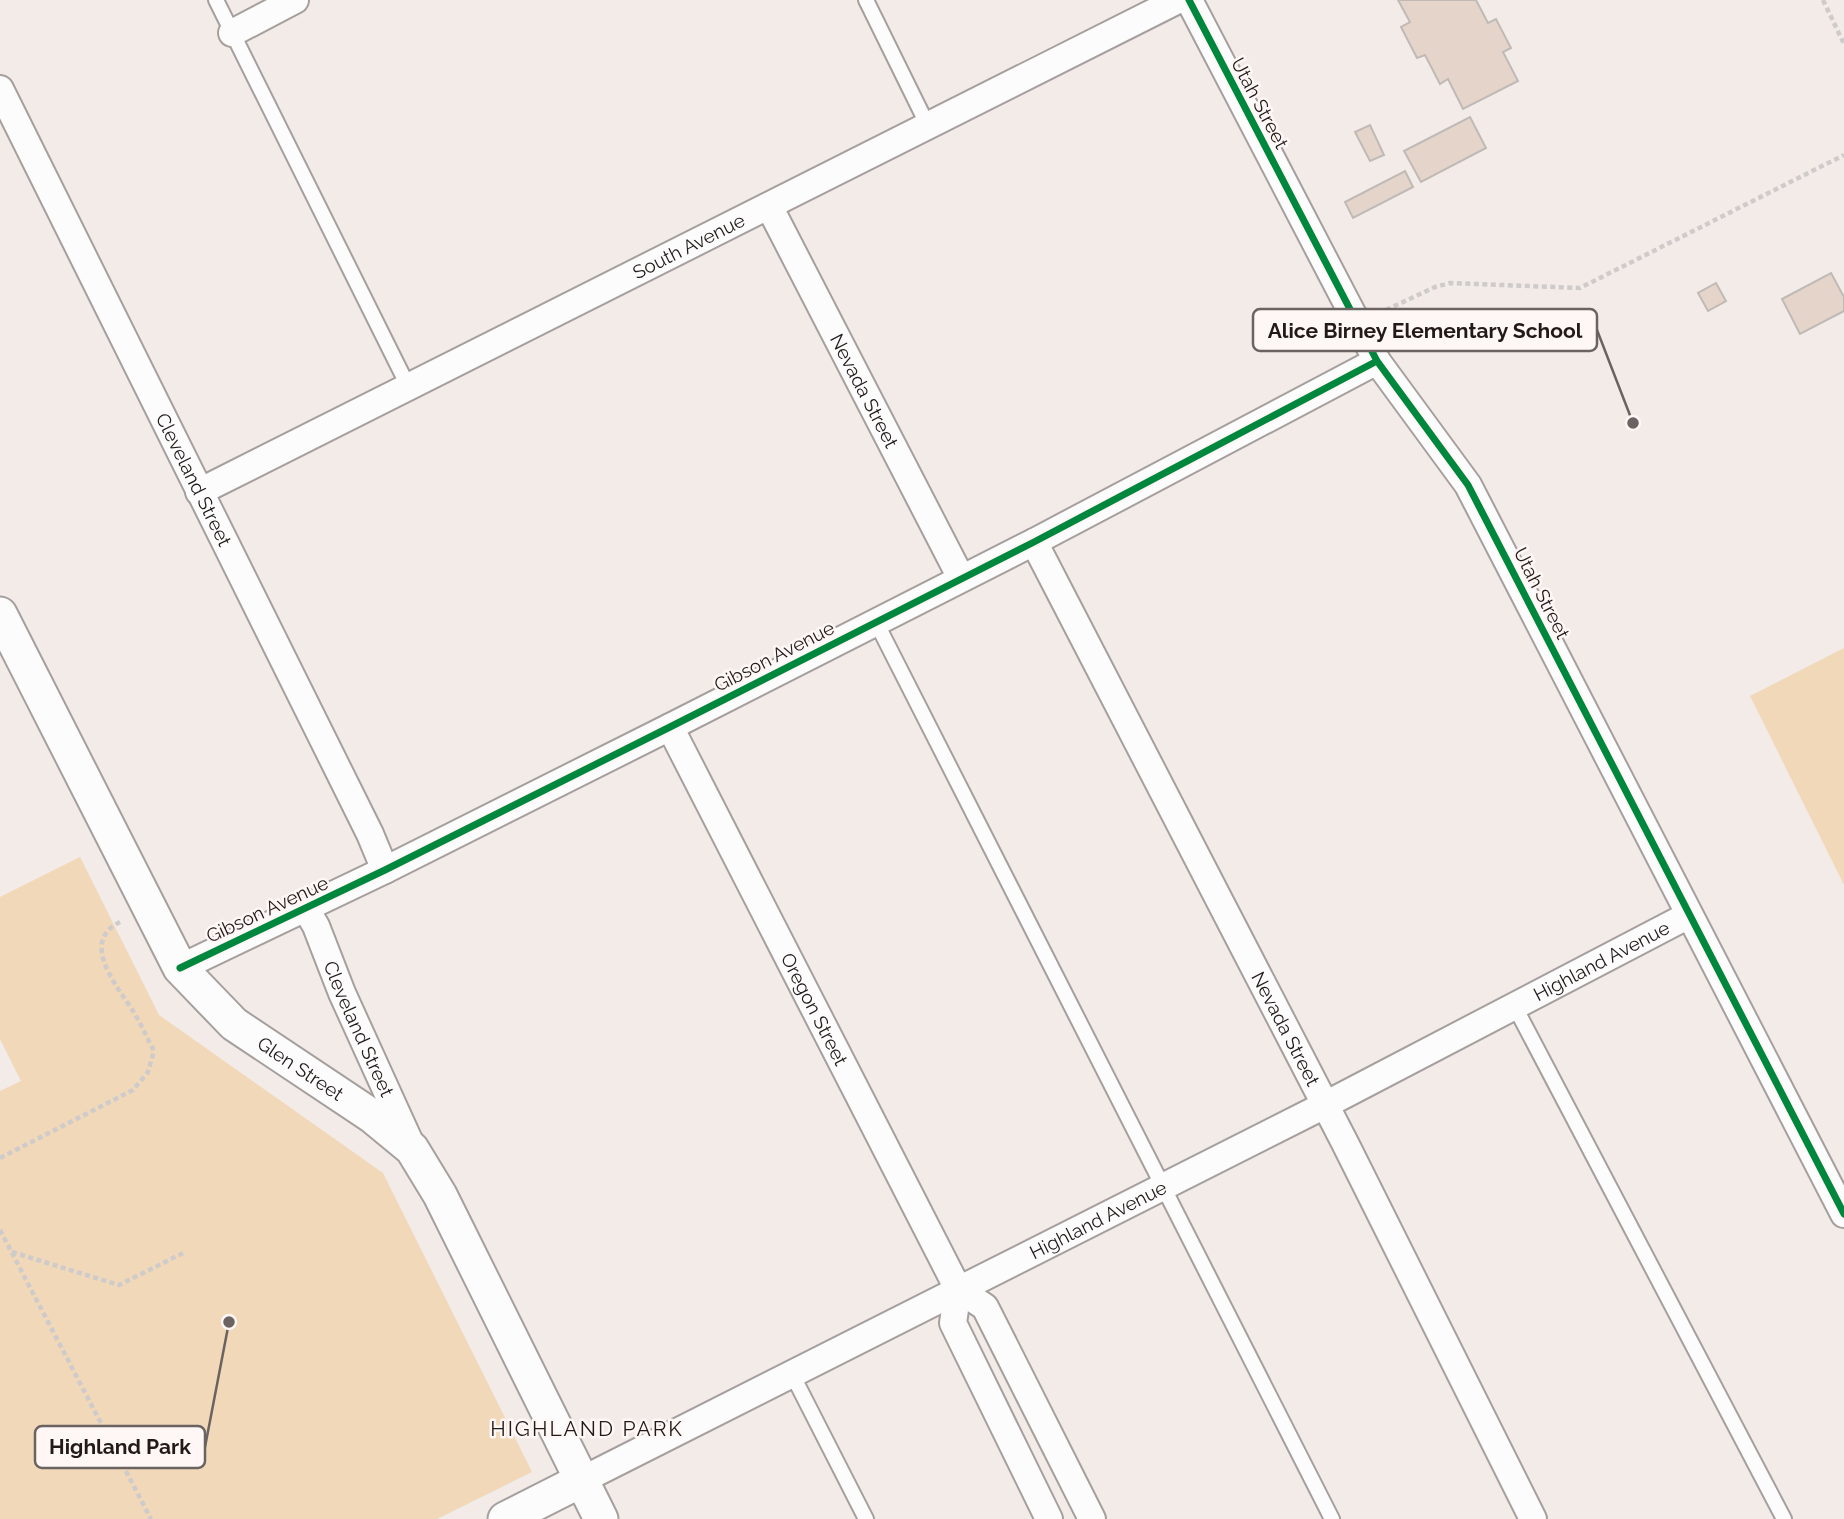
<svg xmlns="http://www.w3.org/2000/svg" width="1844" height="1519" font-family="Raleway,sans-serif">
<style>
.green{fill:#f0d8b9}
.building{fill:#e4d4ca;stroke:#c0bab6;stroke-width:2}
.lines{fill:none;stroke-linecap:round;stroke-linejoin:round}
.service-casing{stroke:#a59f9d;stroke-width:18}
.minor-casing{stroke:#a59f9d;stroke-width:30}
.tertiary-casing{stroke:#a59f9d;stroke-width:37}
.path{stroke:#cecbca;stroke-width:4.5;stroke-dasharray:5 3.5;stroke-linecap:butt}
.service{stroke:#fdfcfc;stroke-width:14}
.minor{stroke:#fdfcfc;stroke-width:26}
.tertiary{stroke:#fdfcfc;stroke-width:33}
.cycleway-casing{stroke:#fef7f5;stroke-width:11}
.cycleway{stroke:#00873e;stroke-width:7}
.labels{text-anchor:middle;stroke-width:5;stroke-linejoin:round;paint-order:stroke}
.street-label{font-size:19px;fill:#201a19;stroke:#fef7f5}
.neighbourhood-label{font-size:21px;letter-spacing:2px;fill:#201a19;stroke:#fef7f5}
.leader{fill:none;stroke:#6a6361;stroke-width:2.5}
.callout-dot{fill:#6a6361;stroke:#fef7f5;stroke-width:2.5}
.callout{fill:#fef7f5;stroke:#6a6361;stroke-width:2.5}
.callout-label{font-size:21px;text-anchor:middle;font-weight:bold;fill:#201a19}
</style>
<rect width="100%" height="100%" fill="#f3ebe8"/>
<path class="green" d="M 1844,648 L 1844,885 L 1750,696 Z
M 80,857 L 159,1015 L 383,1173 L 532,1472 L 437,1519 L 0,1519 L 0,1091 L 21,1081 L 0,1039 L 0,897 Z"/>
<path class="building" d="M 1398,0 L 1476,0 L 1488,23 L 1496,19 L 1511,48 L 1503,52 L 1518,81 L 1463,109 L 1448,79 L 1440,84 L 1425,55 L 1417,58 L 1401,27 L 1410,22 Z
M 1470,117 L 1486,148 L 1421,182 L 1404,151 Z
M 1370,125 L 1384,155 L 1370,161 L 1355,132 Z
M 1405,171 L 1413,187 L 1353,218 L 1345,202 Z
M 1831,273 L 1844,297 L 1844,311 L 1800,334 L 1782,299 Z
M 1716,283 L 1726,301 L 1708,311 L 1698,293 Z"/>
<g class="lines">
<defs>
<path id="service" d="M 216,0 L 408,386
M 866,0 L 928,126
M 876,622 L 1332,1519
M 1514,1005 L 1784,1519
M 792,1374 L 866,1519"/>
<g id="minor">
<path d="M 1189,0 L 1377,361 L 1468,485 L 1844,1214"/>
<path d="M 232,33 L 295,0"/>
<path id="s1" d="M 0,89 L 370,834 L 385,870"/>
<path id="s2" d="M 769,206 L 961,578"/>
<path id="s3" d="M 199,492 L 1178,0"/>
<path id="s4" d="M 1034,542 L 1345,1143 L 1533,1519"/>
<path id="s5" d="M 670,727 L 958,1289 L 953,1323 L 1049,1519"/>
<path id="s6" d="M 306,909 L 316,926 L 342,993 L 412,1147"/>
<path d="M 180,968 L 385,870 L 670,727 L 1034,542 L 1377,361"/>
<path d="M 958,1289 L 985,1307 L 1092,1519"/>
<path id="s7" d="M 582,1480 L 1325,1105 L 1689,915"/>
</g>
<g id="tertiary">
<path id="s8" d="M 0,614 L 180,968 L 234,1024 L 372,1116 L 412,1149 L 440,1195 L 601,1519"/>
<path d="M 505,1519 L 582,1480"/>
</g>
</defs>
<use href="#service" class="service-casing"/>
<use href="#minor" class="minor-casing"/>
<use href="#tertiary" class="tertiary-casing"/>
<path class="path" d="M 1823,0 L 1844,44
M 1386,310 L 1435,287 L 1450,283 L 1580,288 L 1844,155
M 0,1158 L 133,1090 L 148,1072 L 154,1051 C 147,1038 141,1024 133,1011 C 117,986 79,942 120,922
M 0,1230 L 151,1519
M 12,1252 L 119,1285 L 183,1253"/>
<use href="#service" class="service"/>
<use href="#minor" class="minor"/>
<use href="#tertiary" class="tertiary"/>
<defs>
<path id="cycleway" d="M 1189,0 L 1377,361 L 1468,485 L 1844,1214
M 180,968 L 385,870 L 670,727 L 1034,542 L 1377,361"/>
</defs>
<use href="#cycleway" class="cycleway-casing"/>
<use href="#cycleway" class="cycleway"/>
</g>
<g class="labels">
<g class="street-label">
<text transform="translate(1260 103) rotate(62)" y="7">Utah Street</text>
<text dy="7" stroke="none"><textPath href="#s3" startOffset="548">South Avenue</textPath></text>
<text dy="7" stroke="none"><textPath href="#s2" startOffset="208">Nevada Street</textPath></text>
<text dy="7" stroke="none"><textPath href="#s1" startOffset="436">Cleveland Street</textPath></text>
<text transform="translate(1542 593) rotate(63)" y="7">Utah Street</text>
<text transform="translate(774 656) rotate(-27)" y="7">Gibson Avenue</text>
<text transform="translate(267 909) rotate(-25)" y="7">Gibson Avenue</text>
<text dy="7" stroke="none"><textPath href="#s7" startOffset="1144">Highland Avenue</textPath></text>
<text dy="7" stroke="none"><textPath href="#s5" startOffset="317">Oregon Street</textPath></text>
<text dy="7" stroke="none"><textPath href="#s6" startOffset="131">Cleveland Street</textPath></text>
<text dy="7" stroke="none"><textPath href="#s4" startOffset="548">Nevada Street</textPath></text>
<text dy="7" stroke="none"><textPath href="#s8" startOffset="555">Glen Street</textPath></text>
<text dy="7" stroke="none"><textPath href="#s7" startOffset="578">Highland Avenue</textPath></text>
</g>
<g class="neighbourhood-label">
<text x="587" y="1436">HIGHLAND PARK</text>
</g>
</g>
<path class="leader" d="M1633 423L1597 330M229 1322L205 1447"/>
<g class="callout-dot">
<circle cx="1633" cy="423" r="7"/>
<circle cx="229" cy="1322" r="7"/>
</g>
<g class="callout">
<rect x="1253" y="309" width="344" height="42" rx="7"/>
<rect x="35" y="1426" width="170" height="42" rx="7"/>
</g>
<g class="callout-label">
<text x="1425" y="338">Alice Birney Elementary School</text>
<text x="120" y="1454">Highland Park</text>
</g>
</svg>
